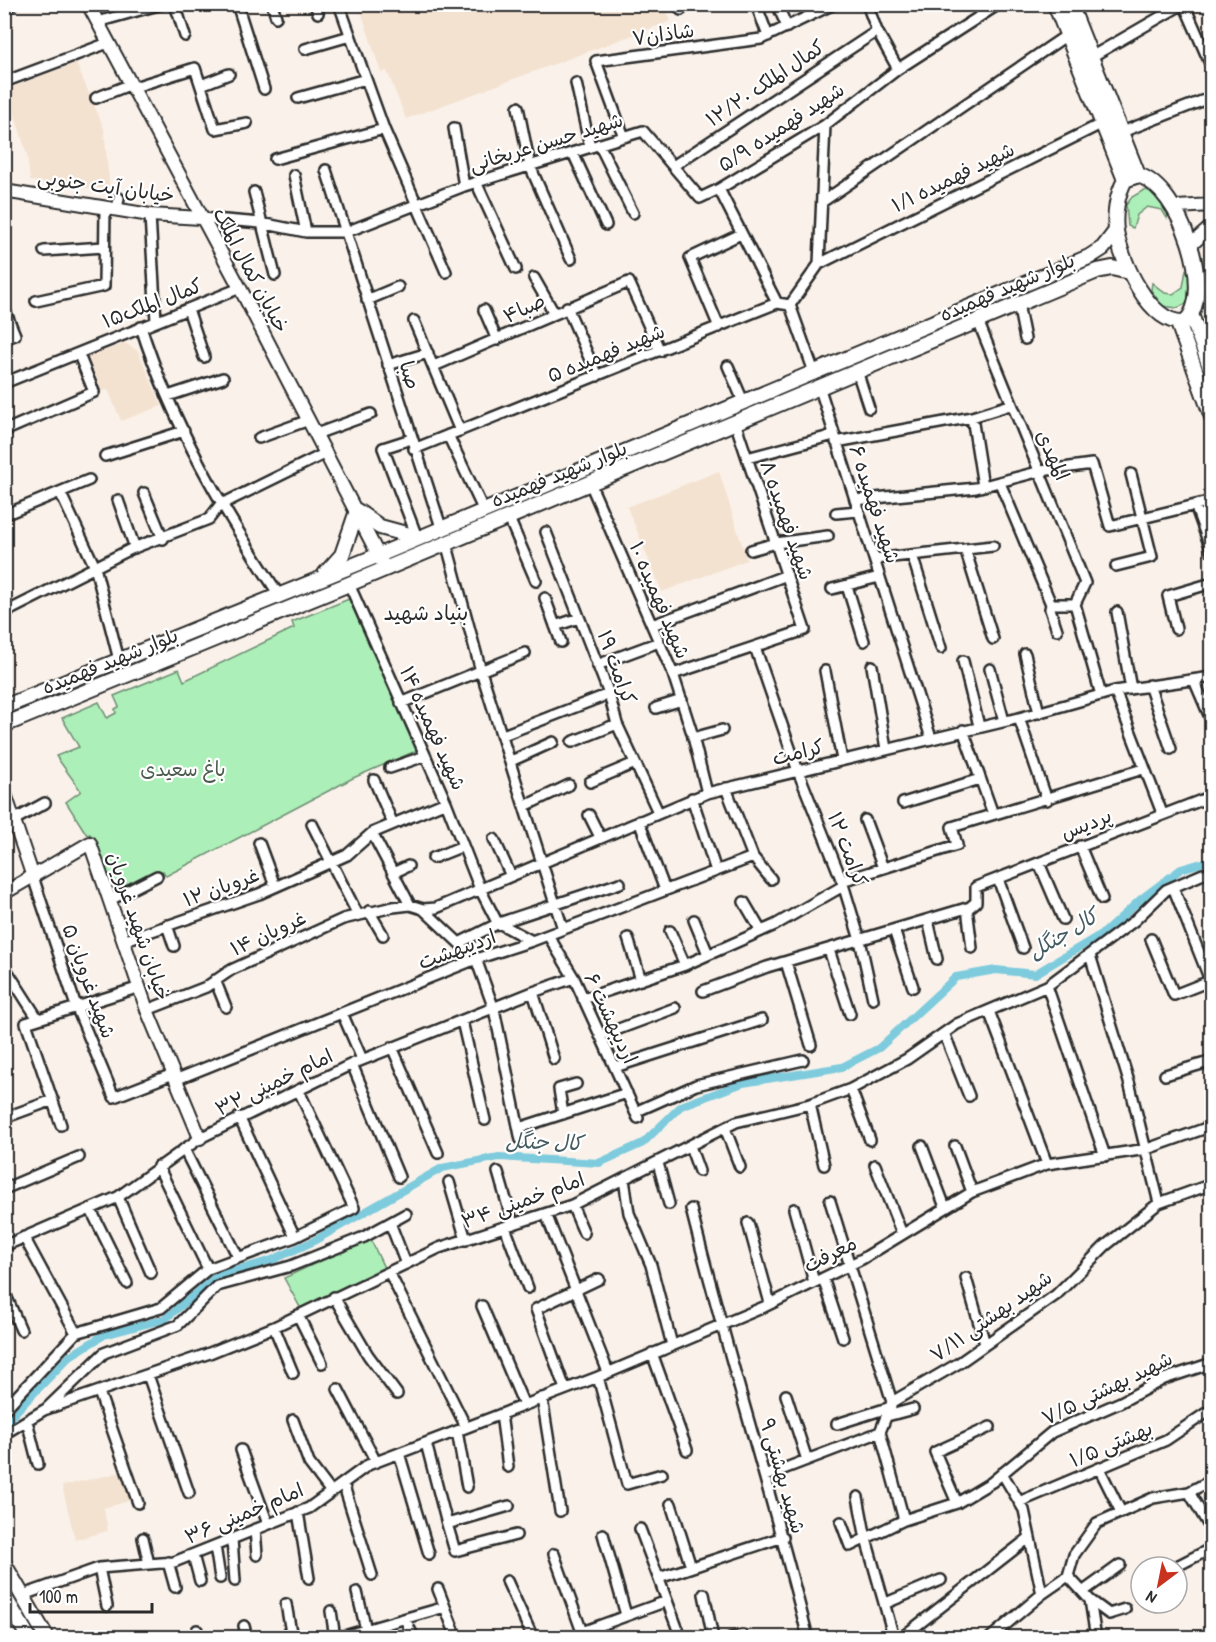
<svg xmlns="http://www.w3.org/2000/svg" width="1216" height="1642" font-family="'Patrick Hand','Playpen Sans Arabic',sans-serif">
<style>
.built{fill:#f4e2d1}
.green{fill:#adefb8;stroke:#6c8d72;stroke-width:1.5}
.lines{fill:none;stroke-linecap:round;stroke-linejoin:round}
.canal{stroke:#7ecbdd;stroke-width:8}
.street-casing{stroke:#2b2b2b;stroke-width:14}
.secondary-casing{stroke:#2b2b2b;stroke-width:16}
.primary-casing{stroke:#2b2b2b;stroke-width:18}
.street{stroke:#fff;stroke-width:9}
.secondary{stroke:#fff;stroke-width:12}
.primary{stroke:#fff;stroke-width:14}
.labels{text-anchor:middle;stroke-width:4.5;stroke-linejoin:round;paint-order:stroke}
.street-label{font-size:20px;fill:#2b2b2b;stroke:#fff}
.park-label{font-size:20px;fill:#4c5c4e;stroke:#fff}
.neighbourhood-label{font-size:21px;fill:#2b2b2b;stroke:#fff}
.water-label{font-size:21px;font-style:italic;fill:#445b60;stroke:#fff}
</style>
<rect width="100%" height="100%" fill="#faf2ea"/>
<filter id="ink" filterUnits="userSpaceOnUse"><feTurbulence type="fractalNoise" baseFrequency=".0167" numOctaves="2"/><feDisplacementMap in="SourceGraphic" scale="12" xChannelSelector="R" yChannelSelector="G"/><feConvolveMatrix kernelMatrix="1 2 1 2 8 2 1 2 1" color-interpolation-filters="sRGB"/></filter>
<g filter="url(#ink)">
<path class="built" d="M 359,5 L 665,5 L 671,21 L 406,119 L 387,71 L 381,73 Z
M 76,63 L 104,128 L 110,191 L 30,181 L 27,155 L 7,89 Z
M 125,343 L 138,351 L 162,406 L 121,421 L 108,390 L 102,391 L 88,357 Z
M 719,471 L 747,560 L 662,592 L 627,507 Z
M 125,1471 L 133,1500 L 104,1508 L 108,1531 L 75,1540 L 62,1486 Z"/>
<path class="green" d="M 1144,190 L 1154,192 L 1169,210 L 1167,218 L 1162,210 L 1147,207 L 1137,215 L 1133,228 L 1128,226 L 1126,205 L 1132,197 Z
M 1186,270 L 1191,274 L 1188,303 L 1177,308 L 1162,306 L 1151,290 L 1152,283 L 1165,293 L 1173,294 L 1183,287 Z
M 1011,297 L 1009,301 L 983,312 L 595,474 L 593,469 Z
M 366,566 L 338,582 L 134,663 L 158,650 Z
M 349,599 L 418,750 L 353,778 L 166,876 L 163,871 L 116,892 L 90,834 L 87,835 L 66,802 L 81,791 L 56,756 L 79,747 L 62,718 L 99,702 L 107,718 L 116,713 L 115,709 L 119,707 L 114,696 L 179,669 L 184,681 L 294,628 L 292,622 Z
M 370,1238 L 385,1270 L 301,1309 L 284,1278 Z"/>
<g class="lines">
<path class="canal" d="M 4,1424 L 70,1356 L 104,1335 L 165,1319 L 217,1276 L 272,1260 L 312,1242 L 442,1168 L 499,1157 L 599,1163 L 643,1143 L 681,1106 L 743,1083 L 842,1067 L 879,1048 L 956,977 L 996,970 L 1035,974 L 1105,932 L 1141,899 L 1181,869 L 1212,860"/>
<defs>
<path id="street" d="M 175,4 L 185,36
M 237,4 L 264,89
M 272,4 L 276,17
M 315,4 L 318,13
M 339,4 L 384,129 L 446,272
M 679,4 L 681,10
M 756,4 L 768,36
M 777,4 L 787,27
M 867,4 L 877,31 L 898,69
M 1184,4 L 1212,68
M 4,9 L 13,4
M 97,22 L 162,4
M 305,49 L 350,36
M 1091,57 L 1183,4
M 4,82 L 108,43
M 576,83 L 590,147
M 201,85 L 229,74
M 131,88 L 195,68 L 215,129 L 247,123
M 96,98 L 129,85
M 298,98 L 366,79
M 518,107 L 530,166 L 571,259
M 454,128 L 464,186
M 1122,132 L 1212,97
M 624,137 L 596,61 L 761,39 L 834,4
M 599,144 L 633,213
M 573,153 L 606,225
M 275,159 L 384,129
M 673,166 L 877,31
M 326,170 L 441,527
M 294,175 L 306,232
M 476,182 L 516,269
M 254,192 L 275,275
M 822,202 L 1067,35
M 117,210 L 119,198
M 150,215 L 156,321
M 201,218 L 261,223 L 306,232 L 346,232 L 464,186 L 643,131 L 700,198 L 719,189
M 44,251 L 104,247
M 819,264 L 825,125
M 534,278 L 554,313
M 367,300 L 398,287
M 36,301 L 104,286 L 105,209
M 777,303 L 719,189 L 825,125 L 898,69 L 999,4
M 1018,304 L 1025,339
M 790,305 L 819,264 L 1103,123
M 567,307 L 597,376
M 4,308 L 15,335 L 4,339
M 188,309 L 204,357
M 484,310 L 497,340
M 414,321 L 460,431
M 978,321 L 1085,583 L 1075,604
M 141,327 C 172,424 223,510 279,595
M 719,327 L 690,258 L 741,234
M 388,365 L 428,353
M 434,366 L 629,282 L 660,351
M 728,366 L 743,401
M 857,371 L 869,408
M 4,383 L 240,288
M 819,386 L 931,738
M 168,396 L 223,378
M 972,417 L 1010,405
M 4,431 L 94,392 L 79,355
M 316,434 L 371,414
M 448,435 L 483,509
M 259,438 L 309,420
M 411,439 L 383,448 L 417,537
M 836,442 L 972,417 L 983,486
M 414,449 L 777,303 L 790,305 L 814,372
M 105,456 L 184,431
M 747,458 L 834,435
M 590,483 L 673,674 L 692,733 L 707,793
M 1000,483 L 1051,604 L 1075,604
M 60,492 L 95,567 L 119,660
M 144,493 L 163,539
M 118,500 L 135,548
M 855,500 L 976,488 L 1041,471 L 1092,464 L 1110,526 L 1212,501
M 1195,505 L 1212,552
M 836,513 L 858,511
M 4,515 L 89,480
M 508,516 L 536,581
M 546,532 L 609,694 L 617,724 L 658,812
M 446,542 L 481,671 L 563,929
M 965,549 L 993,639
M 751,550 L 776,543 L 828,536
M 912,555 L 941,648
M 874,559 L 993,546
M 1116,566 L 1152,557 L 1131,474
M 349,584 L 446,802 L 480,889 L 497,922 L 532,941
M 847,586 L 864,641
M 832,589 L 879,577
M 545,598 L 561,642
M 1051,604 L 1050,609 L 1057,630
M 1075,604 L 1101,695
M 1117,612 L 1131,689
M 4,613 L 131,549 L 209,519 L 220,505 L 326,453
M 652,625 L 787,575
M 555,626 L 579,618
M 1176,629 L 1168,596 L 1212,583
M 755,647 L 798,771 L 842,881 L 860,940 L 873,999
M 1025,654 L 1039,713
M 963,661 L 979,726
M 597,665 L 659,642
M 872,666 L 886,749
M 990,669 L 1004,721
M 825,671 L 842,760
M 673,674 L 805,630 L 735,422
M 1194,680 L 1212,722
M 1149,685 L 1171,749
M 1115,691 L 1162,813
M 401,703 L 525,653
M 656,708 L 682,700
M 1019,718 L 1047,800
M 963,730 L 993,814
M 503,735 L 609,694
M 693,738 L 722,730
M 572,742 L 617,724
M 511,761 L 553,742
M 390,768 L 425,756
M 374,780 L 393,824
M 590,782 L 635,763
M 726,788 L 753,857 L 771,879
M 692,798 L 716,871
M 903,803 L 980,779
M 525,806 L 569,785
M 589,815 L 600,837
M 14,820 L 45,803
M 865,820 L 883,868
M 639,821 L 665,890
M 312,824 L 358,915
M 372,833 L 410,905
M 494,839 L 511,876
M 259,843 L 275,886
M 1080,846 L 1102,899
M 433,858 L 463,846
M 1039,863 L 1063,919
M 393,873 L 408,866
M 33,877 L 76,1006 L 114,1097 L 173,1074
M 998,879 L 1023,948
M 842,881 L 957,845 L 952,827 L 1143,769
M 1173,887 L 1210,980
M 110,900 L 157,876
M 744,902 L 761,931
M 967,908 L 972,948
M 423,909 L 476,959 L 494,1009 L 521,1140
M 369,911 L 383,935
M 694,920 L 708,954
M 928,920 L 937,959
M 167,925 L 174,946
M 894,930 L 913,987
M 670,931 L 685,965
M 548,935 L 574,978 L 638,1118
M 628,938 L 641,980
M 1151,939 L 1174,995 L 1212,980
M 123,941 L 259,894 L 347,855 L 372,833 L 446,802
M 459,943 L 499,923 L 620,883
M 829,950 L 850,1014
M 1090,955 L 1129,1082 L 1159,1203
M 786,962 L 811,1045
M 4,966 L 38,1019
M 215,980 L 226,1007
M 1047,986 L 1105,1156
M 703,991 L 767,967 L 970,907 L 976,902 L 976,887 L 1212,796
M 533,992 L 554,1059
M 583,999 L 685,965 L 775,925 L 843,886
M 147,1010 L 206,987 L 231,970 L 343,919 L 393,907 L 410,905 L 423,909 L 436,908 L 707,793 L 1019,718 L 1115,691 L 1212,677
M 989,1011 L 1047,1164
M 342,1013 L 362,1059
M 462,1021 L 485,1120
M 944,1033 L 969,1096
M 600,1036 L 675,1008
M 392,1047 L 438,1153
M 352,1064 L 399,1177
M 615,1067 L 762,1020
M 1165,1075 L 1212,1061
M 175,1080 L 476,959 L 532,941 L 753,857
M 851,1089 L 870,1140
M 810,1104 L 824,1165
M 635,1112 L 696,1085 L 803,1060
M 563,1114 L 559,1089 L 576,1084
M 239,1117 L 295,1237
M 4,1118 L 53,1100
M 61,1125 L 26,1023 L 140,987
M 519,1128 L 627,1093
M 725,1128 L 740,1167
M 690,1146 L 699,1171
M 922,1146 L 945,1207
M 955,1146 L 972,1192
M 184,1149 L 238,1257
M 658,1163 L 669,1204
M 875,1165 L 902,1234
M 158,1166 L 208,1269
M 498,1172 L 513,1224
M 624,1179 L 629,1213 L 651,1265 L 672,1345
M 449,1182 L 466,1240
M 4,1189 L 79,1157
M 118,1197 L 151,1273
M 830,1201 L 892,1402
M 572,1205 L 584,1233
M 691,1209 C 727,1353 772,1494 808,1638
M 794,1209 L 814,1282
M 91,1210 L 127,1283
M 546,1214 L 608,1372
M 390,1223 L 406,1264
M 748,1223 L 770,1303
M 505,1227 L 528,1288
M 24,1237 L 76,1333
M 4,1246 L 118,1197 L 200,1138 L 352,1064 L 533,992 L 574,978
M 389,1272 L 466,1427
M 823,1278 L 843,1338
M 966,1278 L 985,1344
M 4,1291 L 21,1330
M 334,1297 L 368,1355 L 397,1394
M 482,1306 L 524,1405
M 298,1315 L 322,1363
M 274,1327 L 293,1373
M 652,1353 L 687,1450
M 148,1375 L 189,1493
M 598,1377 L 627,1484 L 662,1474
M 338,1389 L 376,1462
M 565,1389 L 536,1309 L 599,1279
M 99,1392 L 138,1503
M 786,1395 L 807,1460
M 542,1398 L 560,1511
M 892,1402 L 959,1363 L 1056,1295 L 1105,1246 L 1159,1203 L 1212,1184
M 892,1402 L 880,1432 L 904,1520
M 46,1409 L 104,1353 L 178,1325 L 217,1286 L 291,1266 L 364,1237 L 406,1214
M 4,1410 L 76,1333 L 161,1308 L 208,1269 L 295,1237 L 354,1208 L 299,1091
M 501,1414 L 508,1467
M 887,1416 L 913,1409
M 293,1420 L 309,1463 L 331,1492
M 27,1421 L 38,1464
M 837,1424 L 891,1407
M 457,1431 L 467,1487
M 4,1434 L 44,1410 L 207,1354 L 274,1327 L 439,1248 L 572,1205 L 736,1122 L 810,1104 L 851,1089 L 907,1059 L 957,1024 L 1047,986 L 1134,921 L 1166,890 L 1203,874 L 1212,874
M 426,1443 L 447,1524 L 509,1506
M 241,1450 L 268,1524
M 399,1453 L 429,1554
M 1099,1468 L 1121,1512
M 1002,1473 L 1024,1510 L 1042,1594
M 765,1476 L 880,1432
M 1212,1480 L 1189,1492 L 1212,1531
M 343,1483 L 372,1575
M 858,1497 L 866,1539 L 894,1638
M 1019,1502 L 1166,1440 L 1212,1409
M 957,1503 L 935,1452 L 990,1427
M 671,1504 L 691,1567
M 298,1512 L 309,1578
M 841,1522 L 850,1546 L 904,1520 L 957,1503 L 992,1482 L 1052,1432 L 1121,1402 L 1164,1379 L 1212,1363
M 447,1524 L 455,1551 L 516,1535
M 255,1529 L 257,1555
M 640,1529 L 681,1638
M 603,1534 L 626,1615
M 143,1538 L 149,1564
M 232,1539 L 235,1581
M 215,1546 L 220,1578
M 554,1554 L 582,1632
M 193,1555 L 200,1581
M 168,1562 L 175,1587
M 1175,1567 L 1212,1548
M 99,1568 L 107,1606
M 1068,1576 L 1090,1600 L 1096,1638
M 659,1578 L 783,1537
M 507,1581 L 533,1638
M 438,1589 L 457,1638
M 1084,1591 L 1120,1565
M 357,1592 L 368,1638
M 704,1594 L 713,1638
M 23,1595 L 99,1568 L 174,1562 L 309,1508 L 368,1465 L 598,1377 L 764,1307 L 862,1259 L 972,1192 L 1047,1164 L 1147,1149 L 1212,1126
M 1090,1600 L 1109,1614 L 1125,1609
M 886,1603 L 941,1580
M 286,1604 L 292,1638
M 331,1611 L 335,1638
M 405,1619 L 414,1638
M 244,1626 L 247,1638
M 197,1630 L 198,1638
M 337,1638 L 445,1607
M 576,1638 L 582,1632 L 667,1601
M 730,1638 L 742,1635 L 743,1638
M 901,1638 L 1029,1538
M 990,1638 L 1042,1594 L 1068,1576 L 1074,1555 L 1097,1523 L 1153,1498 L 1189,1492"/>
<path id="secondary" d="M 88,4 L 240,288 L 385,568
M 4,191 L 150,215 L 201,218
M 1177,207 L 1212,205
M 1194,242 L 1212,226
M 4,791 L 33,877
M 4,893 L 90,843 L 147,1010 L 200,1138"/>
<path id="primary" d="M 1055,4 L 1125,180
M 1070,4 L 1138,175
M 1138,175 C 1181,188 1216,294 1185,322 C 1149,325 1121,260 1116,231 C 1114,215 1117,194 1125,180 Z
M 1192,317 L 1212,372
M 1178,323 L 1212,417
M 325,574 L 342,555 L 357,511 L 380,527 L 417,537
M 4,707 L 379,555 L 1089,257 L 1103,248 L 1116,231
M 4,725 L 349,584 L 1097,271 L 1112,268 L 1129,272
M 4,1564 L 47,1638
M 4,1596 L 29,1638"/>
</defs>
<use href="#street" class="street-casing"/>
<use href="#secondary" class="secondary-casing"/>
<use href="#primary" class="primary-casing"/>
<use href="#street" class="street"/>
<use href="#secondary" class="secondary"/>
<use href="#primary" class="primary"/>
</g>
</g>
<g class="labels">
<g class="street-label">
<text transform="translate(663 34) rotate(-8)" y="7">شاذان۷</text>
<text transform="translate(765 83) rotate(-34)" y="7">کمال الملک ۱۲/۲۰</text>
<text transform="translate(781 127) rotate(-33)" y="7">شهید فهمیده ۵/۹</text>
<text transform="translate(546 142) rotate(-17)" y="7">شهید حسن عربخانی</text>
<text transform="translate(953 177) rotate(-26)" y="7">شهید فهمیده ۱/۱</text>
<text transform="translate(106 186) rotate(8)" y="7">خیابان آیت جنوبی</text>
<text transform="translate(251 270) rotate(62)" y="7">خیابان کمال الملک</text>
<text transform="translate(1007 287) rotate(-23)" y="7">بلوار شهید فهمیده</text>
<text transform="translate(152 303) rotate(-21)" y="7">کمال الملک۱۵</text>
<text transform="translate(524 308) rotate(-25)" y="7">صبا۴</text>
<text transform="translate(606 353) rotate(-22)" y="7">شهید فهمیده ۵</text>
<text transform="translate(410 375) rotate(73)" y="7">صبا</text>
<text transform="translate(1053 455) rotate(66)" y="7">المهدی</text>
<text transform="translate(559 474) rotate(-22)" y="7">بلوار شهید فهمیده</text>
<text transform="translate(875 504) rotate(72)" y="7">شهید فهمیده ۶</text>
<text transform="translate(787 520) rotate(71)" y="7">شهید فهمیده ۸</text>
<text transform="translate(660 600) rotate(67)" y="7">شهید فهمیده ۱۰</text>
<text transform="translate(110 661) rotate(-22)" y="7">بلوار شهید فهمیده</text>
<text transform="translate(617 667) rotate(70)" y="7">کرامت ۱۹</text>
<text transform="translate(433 728) rotate(66)" y="7">شهید فهمیده ۱۴</text>
<text transform="translate(798 752) rotate(-14)" y="7">کرامت</text>
<text transform="translate(1086 824) rotate(-22)" y="7">پردیس</text>
<text transform="translate(848 849) rotate(69)" y="7">کرامت ۱۲</text>
<text transform="translate(221 887) rotate(-20)" y="7">غرویان ۱۲</text>
<text transform="translate(139 926) rotate(71)" y="7">خیابان شهید غرویان</text>
<text transform="translate(268 933) rotate(-25)" y="7">غرویان ۱۴</text>
<text transform="translate(457 949) rotate(-20)" y="7">اردیبهشت</text>
<text transform="translate(89 981) rotate(70)" y="7">شهید غرویان ۵</text>
<text transform="translate(611 1018) rotate(65)" y="7">اردیبهشت ۶</text>
<text transform="translate(274 1082) rotate(-26)" y="7">امام خمینی ۳۲</text>
<text transform="translate(523 1200) rotate(-20)" y="7">امام خمینی ۳۴</text>
<text transform="translate(830 1254) rotate(-27)" y="7">معرفت</text>
<text transform="translate(991 1316) rotate(-35)" y="7">شهید بهشتی ۷/۱۱</text>
<text transform="translate(1107 1388) rotate(-26)" y="7">شهید بهشتی ۷/۵</text>
<text transform="translate(1111 1444) rotate(-23)" y="7">بهشتی ۱/۵</text>
<text transform="translate(783 1476) rotate(74)" y="7">شهید بهشتی ۹</text>
<text transform="translate(244 1513) rotate(-23)" y="7">امام خمینی ۳۶</text>
</g>
<g class="park-label">
<text x="183" y="776">باغ سعیدی</text>
</g>
<g class="neighbourhood-label">
<text x="426" y="620">بنیاد شهید</text>
</g>
<g class="water-label">
<text transform="translate(1063 934) rotate(-31)" y="7">کال جنگل</text>
<text transform="translate(544 1142) rotate(2)" y="7">کال جنگل</text>
</g>
</g>
<rect width="1216" height="1642" fill="none" stroke="#fff" stroke-width="24"/>
<rect x="12" y="12" width="1192" height="1618" fill="none" stroke="#2b2b2b" stroke-width="2" filter="url(#ink)"/>
<g transform="translate(1159 1585) rotate(212)"><circle r="28" fill="#ffffff" stroke="#aaaaaa" stroke-width="1.5"/>
<path d="M0-4.5L10 22L0 15L-10 22Z" fill="#c8321e"/>
<text y="-9" font-size="16" font-weight="bold" text-anchor="middle" fill="#2b2b2b">N</text>
</g>
<path d="M30 1603v9h122v-9" fill="none" stroke="#2b2b2b" stroke-width="3"/>
<text x="39" y="1603" font-size="18" fill="#2b2b2b" stroke="#ffffff" stroke-width="4.5" paint-order="stroke">100 m</text>
</svg>
